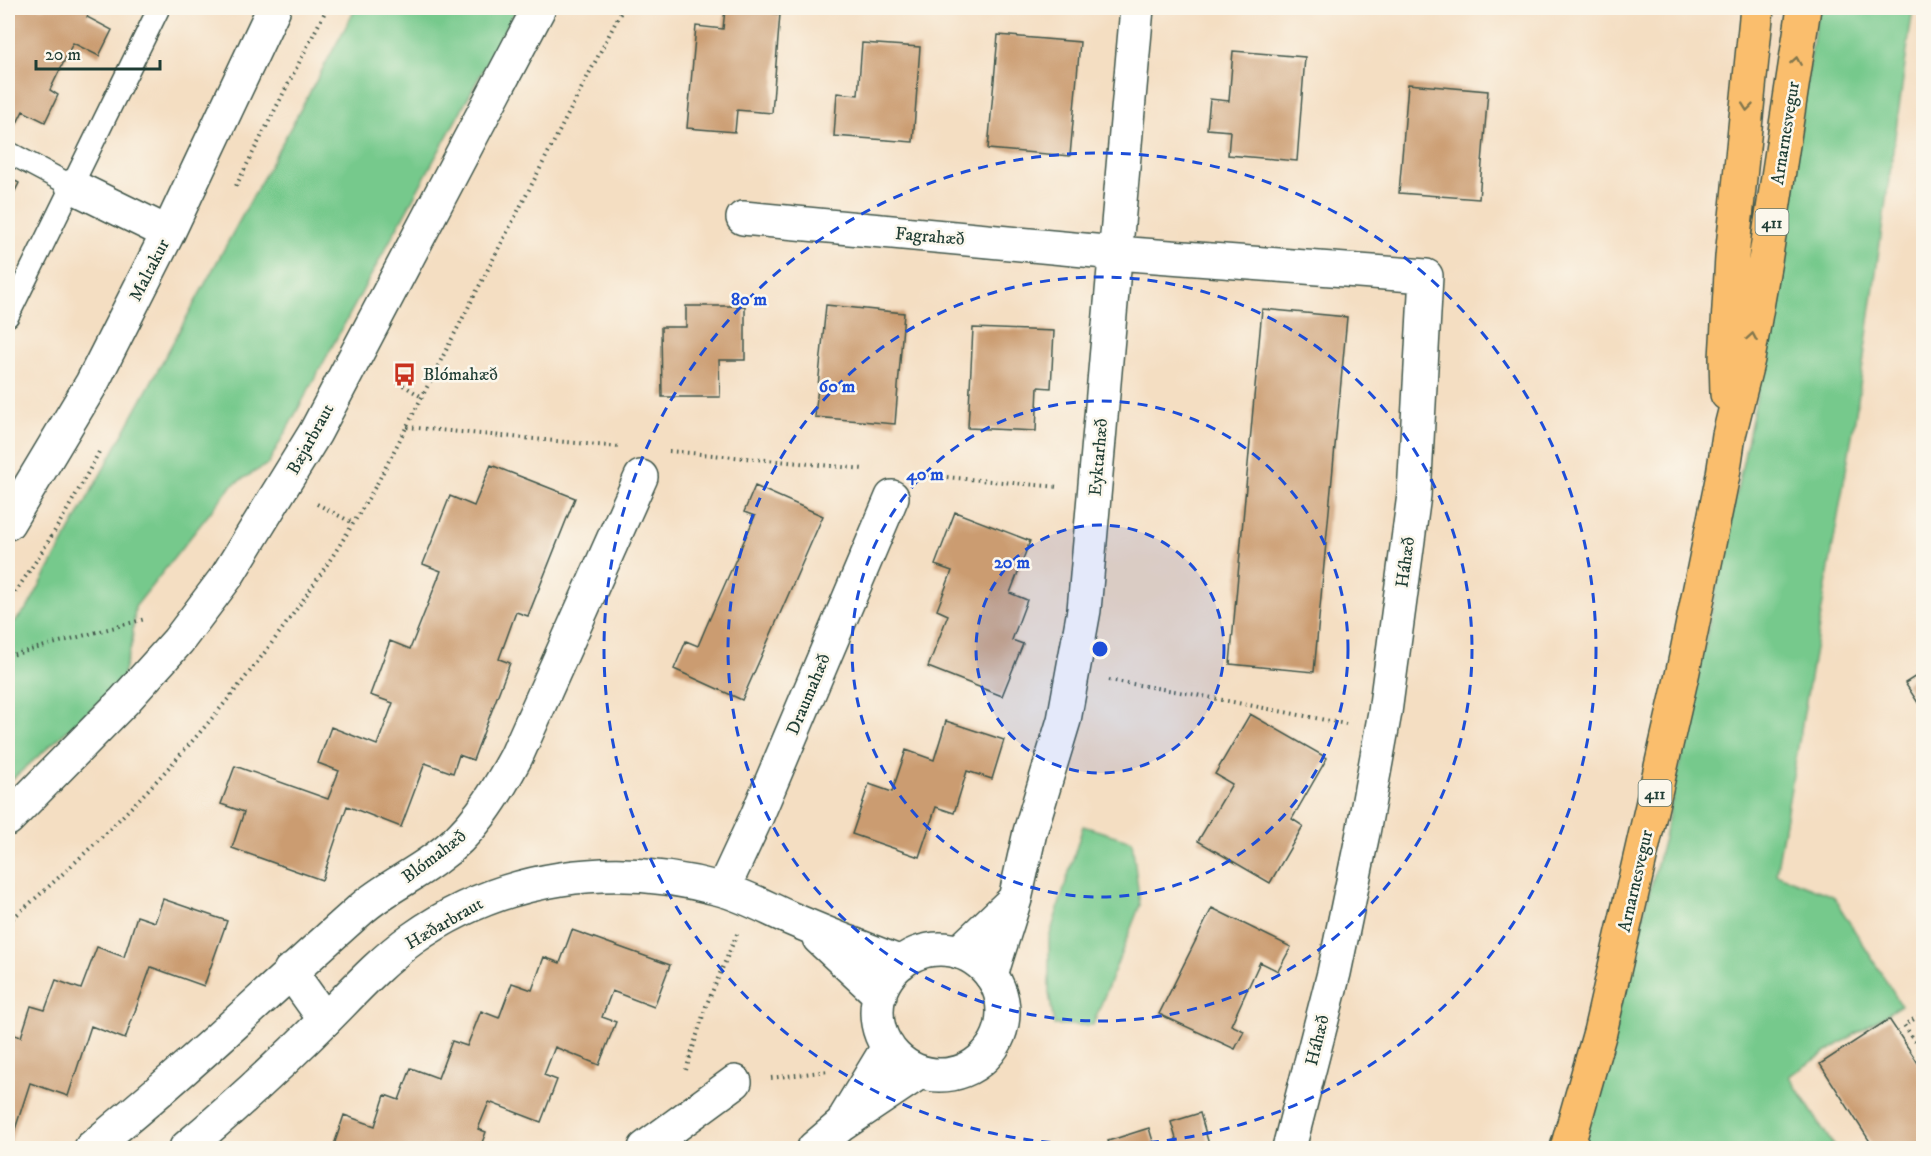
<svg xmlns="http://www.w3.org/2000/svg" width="1931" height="1156" font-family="'IM FELL DW Pica',serif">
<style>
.green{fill:#76c98c;stroke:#4a8360;stroke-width:1.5}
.building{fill:#cb9c71}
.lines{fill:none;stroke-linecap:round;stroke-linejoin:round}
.service-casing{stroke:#3f5549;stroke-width:24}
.minor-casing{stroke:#3f5549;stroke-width:36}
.tertiary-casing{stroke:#3f5549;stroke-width:36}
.primary-casing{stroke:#3f5549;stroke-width:36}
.path{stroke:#3f5549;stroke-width:4;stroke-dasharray:1.5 4.5;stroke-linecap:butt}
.service{stroke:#fff;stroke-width:21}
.minor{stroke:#fff;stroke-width:33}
.tertiary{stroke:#fff;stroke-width:33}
.primary{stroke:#fabe6d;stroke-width:33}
.oneway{stroke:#82774e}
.ring{fill:none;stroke:#1d4ed8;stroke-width:3;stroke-dasharray:10 8}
.labels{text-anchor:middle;stroke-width:5;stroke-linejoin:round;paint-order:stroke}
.shield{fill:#fbf7ec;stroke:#61756b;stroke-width:1.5}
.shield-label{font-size:16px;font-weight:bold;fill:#1f3d34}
.street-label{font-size:18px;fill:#1f3d34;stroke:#fbf7ec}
.poi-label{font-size:18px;fill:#1f3d34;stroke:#fbf7ec;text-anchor:start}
.centre{fill:#1d4ed8;stroke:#fbf7ec;stroke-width:3}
.ring-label{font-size:18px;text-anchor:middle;font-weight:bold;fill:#1d4ed8;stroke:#fbf7ec;stroke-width:5;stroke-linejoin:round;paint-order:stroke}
</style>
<rect width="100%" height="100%" fill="#fbf7ec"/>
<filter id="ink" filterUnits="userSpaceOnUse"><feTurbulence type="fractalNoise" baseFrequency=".0167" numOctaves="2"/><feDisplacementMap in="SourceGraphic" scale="12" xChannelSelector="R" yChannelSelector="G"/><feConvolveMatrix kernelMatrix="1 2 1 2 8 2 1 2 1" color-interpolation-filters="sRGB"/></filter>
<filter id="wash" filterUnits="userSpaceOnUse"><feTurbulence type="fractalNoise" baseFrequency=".008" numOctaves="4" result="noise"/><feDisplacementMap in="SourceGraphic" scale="24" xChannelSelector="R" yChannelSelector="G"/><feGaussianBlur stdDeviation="1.35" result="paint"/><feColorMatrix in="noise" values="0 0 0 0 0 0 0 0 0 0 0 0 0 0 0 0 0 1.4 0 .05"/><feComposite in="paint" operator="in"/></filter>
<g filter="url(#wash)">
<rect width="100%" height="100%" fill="#f4dec2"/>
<path class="green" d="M 356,8 L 517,8 L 268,464 L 232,485 L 135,607 L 132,643 L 120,684 L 8,783 L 8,629 L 28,607 Z
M 1818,8 L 1913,8 L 1857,407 L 1776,874 L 1833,896 L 1901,1005 L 1789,1076 L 1835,1148 L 1580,1148 L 1664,838 L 1764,362 Z
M 1083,826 L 1132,841 L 1140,905 L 1093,1025 L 1054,1025 L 1049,993 L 1049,938 Z"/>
<g id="blocks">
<path class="building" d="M 8,8 L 91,8 L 87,17 L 112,30 L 99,56 L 73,43 L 50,90 L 58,95 L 45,122 L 23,111 L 16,125 L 8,121 Z
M 725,9 L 780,14 L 772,113 L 737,110 L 735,132 L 687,128 L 696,26 L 723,29 Z
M 998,35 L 1080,42 L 1070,156 L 988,149 Z
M 862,43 L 920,47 L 913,142 L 834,136 L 837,93 L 858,95 Z
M 1233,51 L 1305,57 L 1297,161 L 1228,155 L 1230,131 L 1207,129 L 1210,99 L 1229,101 Z
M 1408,84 L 1488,91 L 1479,199 L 1399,193 Z
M 8,177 L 19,183 L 8,205 Z
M 826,305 L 904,313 L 895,424 L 815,417 Z
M 686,306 L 745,306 L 745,360 L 719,360 L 720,397 L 662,397 L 661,327 L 686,327 Z
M 1262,309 L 1347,317 L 1314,672 L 1230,664 Z
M 973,328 L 1054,331 L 1051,388 L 1038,387 L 1036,431 L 968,428 Z
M 491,465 L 575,498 L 528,616 L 516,612 L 499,659 L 510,663 L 473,760 L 459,755 L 453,773 L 425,763 L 401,827 L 347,806 L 322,880 L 232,848 L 244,812 L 221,804 L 235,766 L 328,799 L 339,771 L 318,763 L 331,727 L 377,745 L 393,703 L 370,695 L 390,641 L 410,649 L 441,571 L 423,564 L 450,496 L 474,506 Z
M 755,486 L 823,516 L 742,700 L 674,669 L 686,641 L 698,646 L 706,627 L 755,516 L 744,512 Z
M 955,512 L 1030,541 L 1010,593 L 1027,600 L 1012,640 L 1023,644 L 1002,696 L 928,667 L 948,615 L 937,610 L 952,571 L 935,565 Z
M 1924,671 L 1924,712 L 1905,683 Z
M 1250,714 L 1327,758 L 1292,819 L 1303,826 L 1270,883 L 1198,841 L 1232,784 L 1215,774 Z
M 946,721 L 1004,740 L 992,779 L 967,771 L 954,813 L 936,807 L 919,857 L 852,834 L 869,784 L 892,792 L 906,750 L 934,760 Z
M 163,899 L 227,921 L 204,986 L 151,967 L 125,1039 L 91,1026 L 68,1096 L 30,1083 L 9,1148 L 8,1148 L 8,1033 L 21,1037 L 31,1006 L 45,1010 L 56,980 L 81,989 L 97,947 L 124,957 L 137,916 L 155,922 Z
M 1212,908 L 1291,947 L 1278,971 L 1260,962 L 1231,1025 L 1244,1031 L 1235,1049 L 1159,1014 Z
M 572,930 L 670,965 L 654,1007 L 612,991 L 602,1017 L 616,1022 L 599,1065 L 555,1047 L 544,1075 L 557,1080 L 541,1122 L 489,1102 L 478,1129 L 486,1132 L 480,1148 L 333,1148 L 344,1115 L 375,1126 L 385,1095 L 399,1100 L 411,1068 L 438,1078 L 452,1041 L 467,1046 L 481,1011 L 499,1018 L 512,983 L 532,990 L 544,957 L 560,963 Z
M 1889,1019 L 1924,1072 L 1924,1148 L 1874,1148 L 1820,1064 Z
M 1200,1113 L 1210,1148 L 1156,1148 L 1177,1142 L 1171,1122 Z
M 1149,1128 L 1155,1148 L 1111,1148 L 1108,1141 Z"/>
</g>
</g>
<g filter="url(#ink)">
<use href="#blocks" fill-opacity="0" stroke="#3f5549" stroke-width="1.5"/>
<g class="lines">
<defs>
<path id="service" d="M 8,152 L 72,186
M 8,316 L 159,8"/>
<path id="minor" d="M 72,186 L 168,233
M 743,218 L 1116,253 L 1426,276 L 1414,495 L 1385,712 L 1363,833 L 1334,973 L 1289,1148
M 8,523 L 92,383 L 168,233 L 274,8
M 723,889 L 757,816 L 892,497
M 959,952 L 1014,900
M 290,971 L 325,1020
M 991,975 L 1015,899 L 1030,832 L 1064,720 L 1084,610 L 1137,8
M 91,1148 C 184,1073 270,990 360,910 C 382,890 411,877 435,859 C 472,833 495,796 516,757 L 641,477
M 645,1148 L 735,1082"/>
<path id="tertiary" d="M 8,819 L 124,701 L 178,641 L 227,576 L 315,433 L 539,8
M 819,938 L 880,995
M877 1012a63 63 0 1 1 126 0a63 63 0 1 1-126 0Z
M 846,1116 L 888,1047
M 186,1148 C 234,1107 281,1064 326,1019 C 354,991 380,962 412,939 C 502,875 614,860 720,889 C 743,895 765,907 787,917 C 824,933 862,948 901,963
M 814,1148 L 841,1125 L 920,1072"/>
<path id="primary" d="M 1727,394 L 1726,358 L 1732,257 L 1757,8
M 1567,1148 L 1600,1032 L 1683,671 L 1723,475 L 1729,435 L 1748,359 L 1766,255 L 1804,8"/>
</defs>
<use href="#service" class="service-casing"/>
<use href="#minor" class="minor-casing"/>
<use href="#tertiary" class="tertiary-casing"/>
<use href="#primary" class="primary-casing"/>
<path class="path" d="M 236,186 L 327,8
M 398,382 L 422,397
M 407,427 L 619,447
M 669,451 L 864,469
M 923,475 L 1059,487
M 317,504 L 353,523
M 8,602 C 43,553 73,502 101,448
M 8,656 L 145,619
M 1109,680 L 1197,695 L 1346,724
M 8,922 C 155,798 283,648 379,480 L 623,8
M 1924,1013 L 1904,1025 L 1924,1054
M 686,1070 L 706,1006 L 737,934
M 771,1078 L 829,1071"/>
<use href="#service" class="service"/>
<use href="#minor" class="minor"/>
<use href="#tertiary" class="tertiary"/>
<use href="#primary" class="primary"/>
</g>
<defs><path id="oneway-chevron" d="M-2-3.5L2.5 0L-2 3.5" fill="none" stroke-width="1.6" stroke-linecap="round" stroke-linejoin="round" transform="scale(1.5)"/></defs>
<g class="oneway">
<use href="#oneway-chevron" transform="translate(1796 61) rotate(-81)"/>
<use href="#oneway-chevron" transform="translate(1747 107) rotate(96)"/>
<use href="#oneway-chevron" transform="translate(1752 337) rotate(-80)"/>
</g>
</g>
<circle cx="1100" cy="649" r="124" fill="#1d4ed8" fill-opacity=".12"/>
<g class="ring">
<circle cx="1100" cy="649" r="124"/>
<circle cx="1100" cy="649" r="248"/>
<circle cx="1100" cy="649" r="372"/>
<circle cx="1100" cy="649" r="496"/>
</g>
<defs>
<symbol id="bus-bare" viewBox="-9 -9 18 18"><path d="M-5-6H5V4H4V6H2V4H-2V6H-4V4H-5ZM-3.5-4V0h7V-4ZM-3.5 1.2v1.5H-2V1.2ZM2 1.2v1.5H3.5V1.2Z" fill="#c8321e" stroke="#fbf7ec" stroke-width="2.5" paint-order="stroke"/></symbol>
</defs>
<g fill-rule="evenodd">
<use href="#bus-bare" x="388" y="358" width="33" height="33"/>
</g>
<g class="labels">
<g class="shield">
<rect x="1755.5" y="209" width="33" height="26" rx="4.5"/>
<rect x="1638.5" y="780" width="33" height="26" rx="4.5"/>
</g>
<g class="shield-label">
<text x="1772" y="228">411</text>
<text x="1655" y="799">411</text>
</g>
<g class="street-label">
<text transform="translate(1785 133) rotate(-81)" y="6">Arnarnesvegur</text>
<text transform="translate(930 236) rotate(5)" y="6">Fagrahæð</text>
<text transform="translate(149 270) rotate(-63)" y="6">Maltakur</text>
<text transform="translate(310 439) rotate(-61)" y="6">Bæjarbraut</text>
<text transform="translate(1098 457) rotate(-85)" y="6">Eyktarhæð</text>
<text transform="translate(1405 562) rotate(-82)" y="6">Háhæð</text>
<text transform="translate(808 694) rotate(-67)" y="6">Draumahæð</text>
<text transform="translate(434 856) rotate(-37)" y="6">Blómahæð</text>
<text transform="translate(1635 881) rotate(-77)" y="6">Arnarnesvegur</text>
<text transform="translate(444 923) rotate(-30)" y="6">Hæðarbraut</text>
<text transform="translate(1317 1040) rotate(-76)" y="6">Háhæð</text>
</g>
<g class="poi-label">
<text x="423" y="380">Blómahæð</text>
</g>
</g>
<circle cx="1100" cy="649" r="9" class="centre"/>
<g class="ring-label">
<text x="749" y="305">80 m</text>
<text x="837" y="392">60 m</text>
<text x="925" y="480">40 m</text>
<text x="1012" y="568">20 m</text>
</g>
<rect width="1931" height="1156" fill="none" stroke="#fbf7ec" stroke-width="30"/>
<path d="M36 60v9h124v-9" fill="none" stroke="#1f3d34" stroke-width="3"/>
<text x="45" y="60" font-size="18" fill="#1f3d34" stroke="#fbf7ec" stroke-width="4.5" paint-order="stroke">20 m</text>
</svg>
